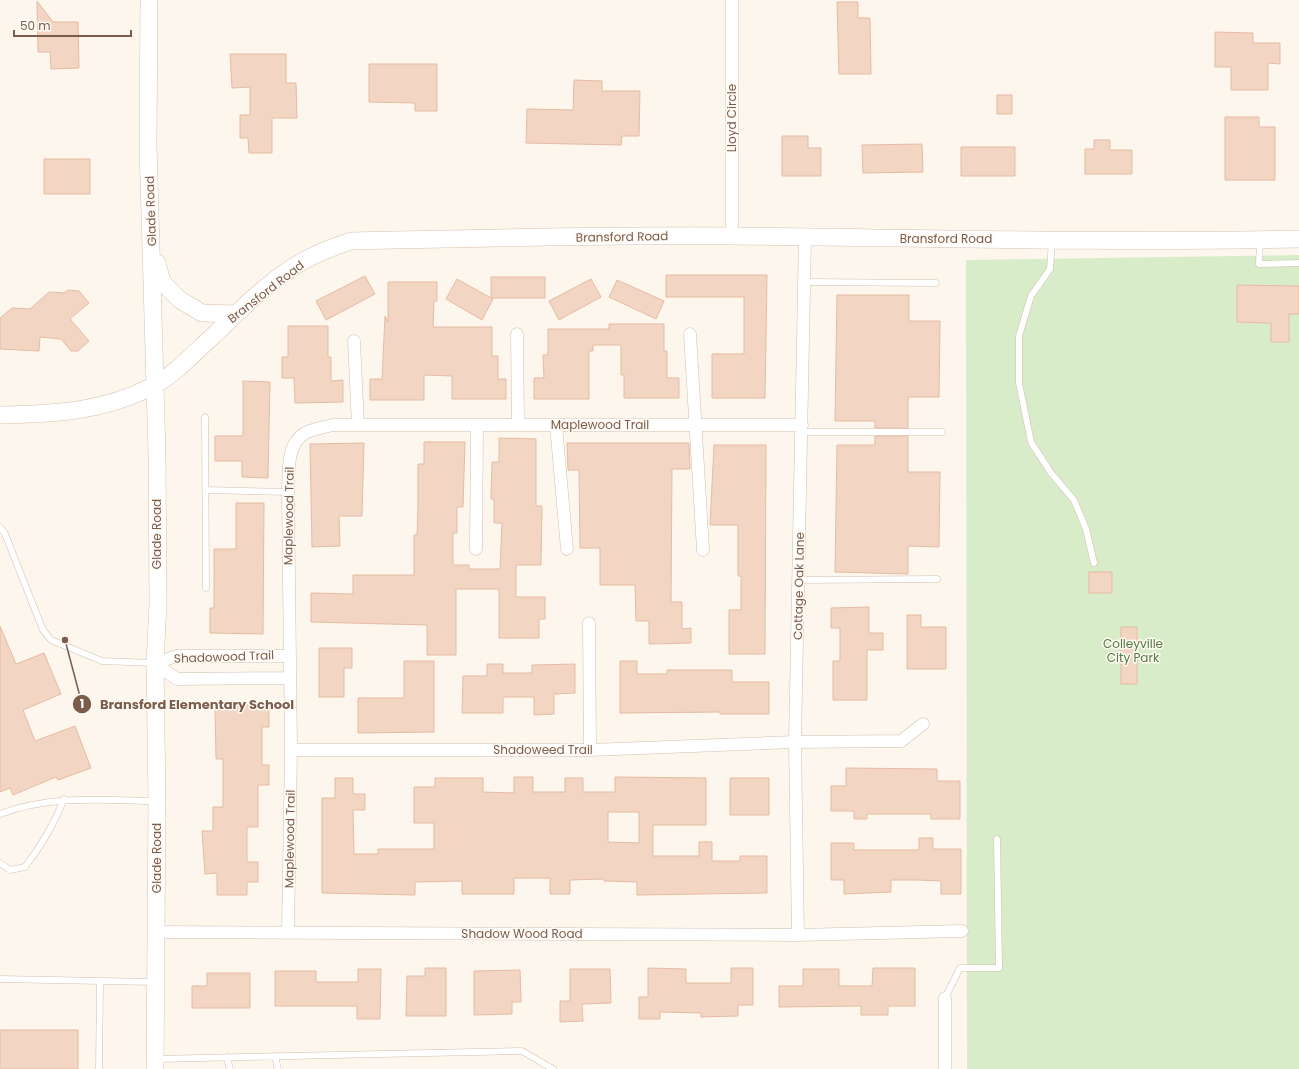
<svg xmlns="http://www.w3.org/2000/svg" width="1299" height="1069" font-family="Poppins,sans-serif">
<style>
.green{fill:#d8ecc9}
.building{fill:#f3d5c3;stroke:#e6bba3;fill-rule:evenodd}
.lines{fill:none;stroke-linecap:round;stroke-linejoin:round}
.lane-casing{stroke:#d1beb0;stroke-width:7}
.street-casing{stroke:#d1beb0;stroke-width:13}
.secondary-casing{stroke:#d6c0b0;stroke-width:18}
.lane{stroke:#fff;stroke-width:6}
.street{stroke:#fff;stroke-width:12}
.secondary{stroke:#fff;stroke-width:17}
.labels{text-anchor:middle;stroke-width:3;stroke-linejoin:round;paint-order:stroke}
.street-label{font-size:12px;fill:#7a5c4d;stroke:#fffaf3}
.park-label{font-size:12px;fill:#537a41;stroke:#fffaf3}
.leader{fill:none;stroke:#7a5c4d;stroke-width:1.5}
.callout-dot{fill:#7a5c4d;stroke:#fffaf3;stroke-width:1.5}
.mark-label{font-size:12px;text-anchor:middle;font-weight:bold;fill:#fff}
.callout-label{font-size:13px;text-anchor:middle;font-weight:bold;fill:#7a5c4d;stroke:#fffaf3;stroke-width:3;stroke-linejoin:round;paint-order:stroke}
</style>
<rect width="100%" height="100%" fill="#fdf6ec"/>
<path class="green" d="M 1299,255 L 1299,1069 L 967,1069 L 966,260 Z"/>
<path class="building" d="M 37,1 L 53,22 L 78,22 L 79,68 L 51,69 L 50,52 L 38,52 Z
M 837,2 L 858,2 L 858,18 L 870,18 L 871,74 L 839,74 Z
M 1215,32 L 1253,33 L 1253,43 L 1280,43 L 1280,64 L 1268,63 L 1268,90 L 1231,90 L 1231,67 L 1215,67 Z
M 230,54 L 286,54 L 286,83 L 296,83 L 297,118 L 272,118 L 272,153 L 249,153 L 248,138 L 240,138 L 240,115 L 250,115 L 250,87 L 232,88 Z
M 369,64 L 437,64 L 437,111 L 415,111 L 415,103 L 369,102 Z
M 574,80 L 602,81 L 602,91 L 640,91 L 639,136 L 622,136 L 621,145 L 526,143 L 527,109 L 573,110 Z
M 997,95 L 1012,95 L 1012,114 L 997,114 Z
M 1225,117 L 1259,117 L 1259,127 L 1275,127 L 1275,180 L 1225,180 Z
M 782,136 L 808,136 L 808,148 L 821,148 L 821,176 L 782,176 Z
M 1094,140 L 1110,140 L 1110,150 L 1132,150 L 1132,174 L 1085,174 L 1085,149 L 1094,149 Z
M 922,144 L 923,172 L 863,173 L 862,145 Z
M 961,147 L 1015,147 L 1015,176 L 961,176 Z
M 44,159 L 90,159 L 90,194 L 44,194 Z
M 666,275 L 767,275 L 765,398 L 712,398 L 712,354 L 744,354 L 744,297 L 666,297 Z
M 365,276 L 375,294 L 326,320 L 316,301 Z
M 491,277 L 545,277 L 545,298 L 491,298 Z
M 457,279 L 493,299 L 482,320 L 446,299 Z
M 591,279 L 601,297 L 559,320 L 549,301 Z
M 617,280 L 664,301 L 656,319 L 609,297 Z
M 388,282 L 437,282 L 437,301 L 434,301 L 433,327 L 492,327 L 492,356 L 498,356 L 498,379 L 506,379 L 506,399 L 452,399 L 452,376 L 424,375 L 424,400 L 370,400 L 370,379 L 382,379 L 385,316 L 388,322 Z
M 1237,285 L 1299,286 L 1299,314 L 1289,314 L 1289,342 L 1271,342 L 1271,323 L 1237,322 Z
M 68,290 L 79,291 L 89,303 L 70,319 L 89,341 L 78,351 L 71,351 L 61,339 L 40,337 L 39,351 L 0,349 L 0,318 L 12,308 L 30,309 L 49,292 L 64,293 Z
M 837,295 L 909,295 L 909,321 L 940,321 L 939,397 L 908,397 L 908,428 L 875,428 L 875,421 L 835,421 Z
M 609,324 L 664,324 L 664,351 L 667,351 L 667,378 L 679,378 L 679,398 L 624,398 L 624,375 L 621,375 L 621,345 L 593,345 L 593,351 L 589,351 L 589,399 L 534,399 L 534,378 L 544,378 L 543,355 L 548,355 L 548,329 L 609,329 Z
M 288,326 L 328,326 L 328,357 L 331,357 L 331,381 L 343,380 L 343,402 L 295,403 L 294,378 L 282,378 L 282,357 L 288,357 Z
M 243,381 L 270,382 L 268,478 L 242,477 L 242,461 L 215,461 L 215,436 L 243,436 Z
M 875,436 L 908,436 L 908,472 L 940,472 L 939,547 L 908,546 L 908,574 L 835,572 L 837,445 L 875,445 Z
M 499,438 L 536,439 L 536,506 L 542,506 L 541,565 L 516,565 L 516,597 L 545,597 L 545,619 L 539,619 L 539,638 L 499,638 L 499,589 L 456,589 L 456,655 L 427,655 L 427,625 L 311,622 L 311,593 L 353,594 L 353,575 L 414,575 L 414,535 L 417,535 L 418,510 L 418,464 L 424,464 L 424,442 L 465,442 L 463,507 L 457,507 L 457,533 L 453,533 L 453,565 L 469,565 L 469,569 L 500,569 L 502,523 L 494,523 L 494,499 L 491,499 L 492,462 L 499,462 Z
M 364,443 L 362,516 L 339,516 L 340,546 L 312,547 L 310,444 Z
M 567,443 L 689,443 L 690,469 L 672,469 L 671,602 L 682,602 L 682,629 L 691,628 L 691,643 L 649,644 L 649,621 L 636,621 L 635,585 L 600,585 L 600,548 L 580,548 L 579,470 L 568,470 Z
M 714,445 L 766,445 L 765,654 L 729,654 L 729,610 L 741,610 L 741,576 L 738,576 L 738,525 L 710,525 Z
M 236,503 L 264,503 L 263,634 L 210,633 L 210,608 L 214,608 L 214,549 L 236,549 Z
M 1089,572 L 1112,572 L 1112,593 L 1089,593 Z
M 869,607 L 869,633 L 883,633 L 883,650 L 867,650 L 867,700 L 833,700 L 833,661 L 840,661 L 840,628 L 831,628 L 831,608 Z
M 907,615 L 921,615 L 921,627 L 946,627 L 946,669 L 907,669 Z
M 0,626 L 16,664 L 44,653 L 61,694 L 23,710 L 35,741 L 75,726 L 91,768 L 58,780 L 56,777 L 13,795 L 10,788 L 0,792 Z
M 1121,627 L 1137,627 L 1137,684 L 1121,684 Z
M 319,648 L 352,648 L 352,668 L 344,668 L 344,697 L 319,697 Z
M 404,661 L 434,661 L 434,732 L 358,733 L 358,698 L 404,698 Z
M 620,661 L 637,661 L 637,674 L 667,674 L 667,670 L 732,670 L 732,682 L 769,682 L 769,714 L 720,714 L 720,712 L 620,713 Z
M 487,664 L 503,664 L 503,673 L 532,673 L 532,665 L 575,664 L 575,693 L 554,694 L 554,714 L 534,715 L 534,697 L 503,697 L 503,713 L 462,713 L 463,676 L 487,676 Z
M 215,705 L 269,705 L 269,727 L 262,727 L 262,765 L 269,765 L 269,785 L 258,785 L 258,827 L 247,827 L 247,862 L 258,862 L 258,882 L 247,882 L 247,895 L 217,895 L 217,873 L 205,874 L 202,831 L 213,831 L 213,807 L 223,807 L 223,759 L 216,759 Z
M 846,768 L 937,769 L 937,781 L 960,781 L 960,819 L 931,819 L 931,814 L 867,814 L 867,819 L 854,819 L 854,811 L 831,811 L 831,786 L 846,786 Z
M 514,777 L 533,777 L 533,792 L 565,792 L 565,778 L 583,778 L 583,792 L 615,792 L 615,777 L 706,778 L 706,825 L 653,825 L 653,856 L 699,856 L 699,842 L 712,842 L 712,861 L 740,861 L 740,856 L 767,856 L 767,893 L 637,895 L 637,882 L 604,881 L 604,879 L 570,880 L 570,894 L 550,894 L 550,878 L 514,878 L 514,894 L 462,894 L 462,881 L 415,882 L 415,895 L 322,893 L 322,798 L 335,798 L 335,778 L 353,778 L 353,794 L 365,794 L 365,810 L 353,810 L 354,854 L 378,854 L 378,849 L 434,849 L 434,823 L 414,823 L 414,787 L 435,787 L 435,778 L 483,778 L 483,792 L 514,793 ZM 608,812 L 639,812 L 639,843 L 608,842 Z
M 730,778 L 769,778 L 769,815 L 730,815 Z
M 919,838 L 933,838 L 933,849 L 961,849 L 961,894 L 941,894 L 941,881 L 919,880 L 891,880 L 891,892 L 844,894 L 844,880 L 831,880 L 831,843 L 854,843 L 854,850 L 919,850 Z
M 425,968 L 446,968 L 446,1016 L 406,1016 L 407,976 L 425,976 Z
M 648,968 L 686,969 L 686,983 L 731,983 L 731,968 L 753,968 L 753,1005 L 738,1005 L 738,1016 L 701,1017 L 701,1013 L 660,1012 L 660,1019 L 639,1019 L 639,997 L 648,997 Z
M 873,968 L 915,968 L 915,1006 L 888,1006 L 888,1015 L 861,1015 L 861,1006 L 779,1007 L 779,986 L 803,986 L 803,969 L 839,969 L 839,986 L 872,986 Z
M 358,969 L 381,969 L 380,1019 L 357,1019 L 357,1006 L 275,1006 L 275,971 L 316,971 L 316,982 L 358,982 Z
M 570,969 L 610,969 L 611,1003 L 582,1004 L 583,1021 L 560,1022 L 560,1001 L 570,1001 Z
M 520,970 L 521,1002 L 512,1002 L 512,1014 L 474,1015 L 474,971 Z
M 207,973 L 250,973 L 250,1008 L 192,1008 L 192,986 L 207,986 Z
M 0,1030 L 78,1030 L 78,1069 L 0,1069 Z"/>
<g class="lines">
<defs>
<path id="lane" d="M 1052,241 L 1050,269 L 1031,296 L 1019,336 L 1019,383 L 1031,442 L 1051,473 L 1074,500 L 1086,529 L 1094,563
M 1260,241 L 1259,264 L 1299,263
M 804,282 L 936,283
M 205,417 L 206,588
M 802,432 L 942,432
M 206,490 L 288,492
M 0,527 L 5,534 L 43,630 L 51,640 L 102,661 L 154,663
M 799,580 L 937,579
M 0,814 C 51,795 102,800 155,801
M 0,863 L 10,870 L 25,867 C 41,846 54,825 64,799
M 0,979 L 154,982
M 945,998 L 960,968 L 999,968 L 997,839
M 275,1056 L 278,1069
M 227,1057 L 230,1069
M 156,1059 L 522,1051 L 553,1069
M 99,1069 L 100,981"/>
<path id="street" d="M 732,0 L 732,236
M 517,334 L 518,425
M 690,334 L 703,550
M 354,341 L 358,425
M 556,425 L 567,549
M 476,549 L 477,425
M 589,623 L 590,750
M 155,664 L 177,679 L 290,678
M 155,664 L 176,656 L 289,656
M 291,750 L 590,750 L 795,742 L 901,741 L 923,724
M 157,932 L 798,935 L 962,931
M 288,933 L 291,750 L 288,492 C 289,473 286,444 305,433 C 313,429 324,427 333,425 L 802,425
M 798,935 L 795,742 L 805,238
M 945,1069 L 945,998"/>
<path id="secondary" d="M 149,0 L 148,145 L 157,454 L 158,603 L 155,664 L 157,801 L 155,1069
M 157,263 L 162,282 L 180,300 L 202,313 L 236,314
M 0,415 C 54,414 103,412 153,386 C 175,374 194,353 213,336 C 242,308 280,270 317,254 C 328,249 339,245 351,241 C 478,238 605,235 732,236 C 921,238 1110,243 1299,239"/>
</defs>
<use href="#lane" class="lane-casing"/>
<use href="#street" class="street-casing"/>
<use href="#secondary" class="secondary-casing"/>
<use href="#lane" class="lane"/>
<use href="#street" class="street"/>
<use href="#secondary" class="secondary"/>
</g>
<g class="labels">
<g class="street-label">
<text transform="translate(732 118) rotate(-90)" y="4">Lloyd Circle</text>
<text transform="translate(151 211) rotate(-92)" y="4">Glade Road</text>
<text transform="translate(622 237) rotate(-1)" y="4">Bransford Road</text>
<text x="946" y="243">Bransford Road</text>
<text transform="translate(266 292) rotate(-38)" y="4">Bransford Road</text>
<text x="600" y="429">Maplewood Trail</text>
<text transform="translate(289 516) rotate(-89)" y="4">Maplewood Trail</text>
<text transform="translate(157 534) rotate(-90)" y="4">Glade Road</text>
<text transform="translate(799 586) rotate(-89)" y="4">Cottage Oak Lane</text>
<text transform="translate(224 657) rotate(-2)" y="4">Shadowood Trail</text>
<text x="543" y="754">Shadoweed Trail</text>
<text transform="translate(290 839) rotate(-89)" y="4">Maplewood Trail</text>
<text transform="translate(157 858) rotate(-90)" y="4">Glade Road</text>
<text x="522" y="938">Shadow Wood Road</text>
</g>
<g class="park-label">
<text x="1133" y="648">Colleyville<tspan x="1133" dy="14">City Park</tspan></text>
</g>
</g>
<path class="leader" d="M65 640L82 704"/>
<g class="callout-dot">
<circle cx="65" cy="640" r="4"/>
<circle cx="82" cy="704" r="10"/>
</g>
<g class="mark-label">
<text x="82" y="708">1</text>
</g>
<g class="callout-label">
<text x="197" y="709">Bransford Elementary School</text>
</g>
<path d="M14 30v6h117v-6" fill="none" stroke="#7a5c4d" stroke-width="2"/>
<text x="20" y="30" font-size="12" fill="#7a5c4d" stroke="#fffaf3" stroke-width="3" paint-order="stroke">50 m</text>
</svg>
